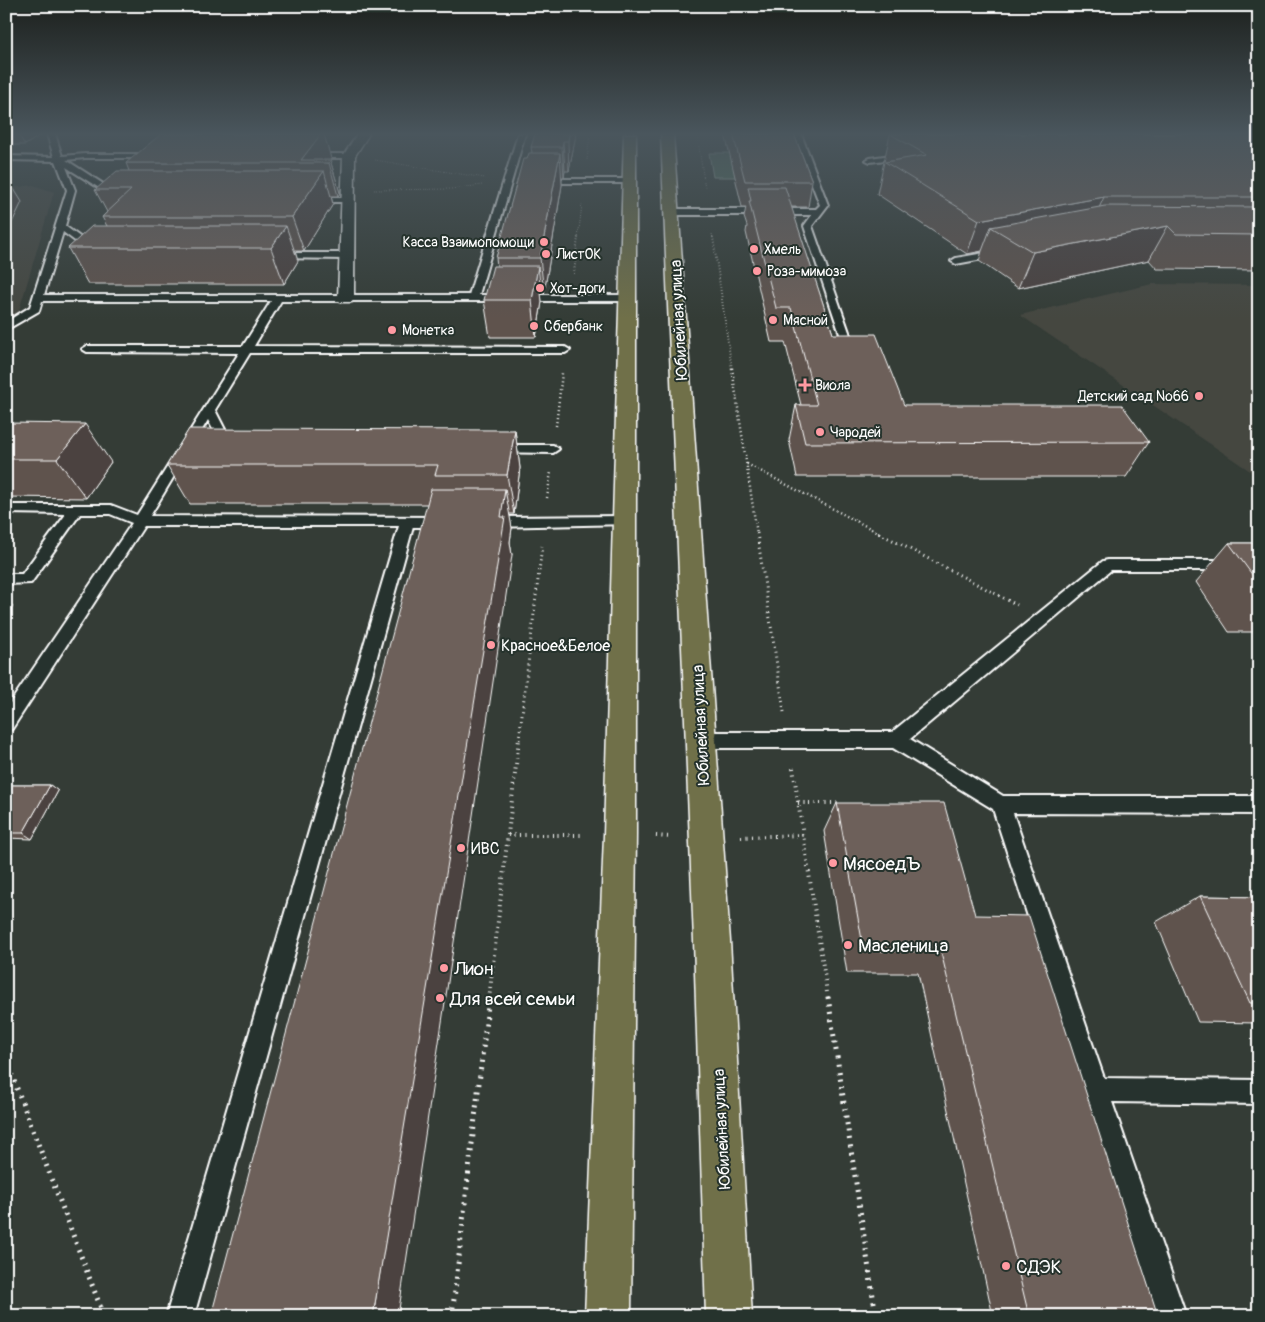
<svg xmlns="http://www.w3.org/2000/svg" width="1265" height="1322" font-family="Pangolin,sans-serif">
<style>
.built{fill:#454741}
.green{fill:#51715c;stroke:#a8b8ae}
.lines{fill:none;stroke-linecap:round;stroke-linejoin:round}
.service-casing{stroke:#fff;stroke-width:4}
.minor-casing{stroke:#fff;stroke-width:3}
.primary-casing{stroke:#fff;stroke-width:3}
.path-far5{stroke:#fff;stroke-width:1;stroke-dasharray:0.5 2;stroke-linecap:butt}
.path-far4{stroke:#fff;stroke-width:2;stroke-dasharray:0.5 2.5;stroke-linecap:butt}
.path-far3{stroke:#fff;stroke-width:2.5;stroke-dasharray:1 3;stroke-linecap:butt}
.path-far2{stroke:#fff;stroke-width:3;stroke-dasharray:1 4;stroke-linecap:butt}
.path-far1{stroke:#fff;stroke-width:4;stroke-dasharray:1 4.5;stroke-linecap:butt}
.path{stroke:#fff;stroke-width:5;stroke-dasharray:2 5.5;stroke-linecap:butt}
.service{fill:#26332d;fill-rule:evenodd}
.minor{fill:#26332d;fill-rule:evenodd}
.primary{fill:#70704a;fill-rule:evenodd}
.wall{fill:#5e534d;stroke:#fff}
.shaded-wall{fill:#4c433f;stroke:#fff}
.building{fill:#6d605a;stroke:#fff}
.poi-dot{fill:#ff9aa2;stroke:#26332d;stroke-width:2}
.labels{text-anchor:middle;stroke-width:4;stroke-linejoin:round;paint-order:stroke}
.far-poi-label{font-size:14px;fill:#fff;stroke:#26332d;text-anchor:start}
.street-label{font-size:16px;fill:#fff;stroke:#26332d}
.poi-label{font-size:16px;fill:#fff;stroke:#26332d;text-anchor:start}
.near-poi-label{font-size:19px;fill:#fff;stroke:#26332d;text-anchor:start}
</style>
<rect width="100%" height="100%" fill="#343c36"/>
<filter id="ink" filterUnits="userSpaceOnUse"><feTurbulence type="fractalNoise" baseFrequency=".02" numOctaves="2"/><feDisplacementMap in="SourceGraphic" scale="10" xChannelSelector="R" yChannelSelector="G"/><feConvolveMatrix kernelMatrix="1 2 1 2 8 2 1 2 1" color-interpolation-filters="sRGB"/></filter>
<g filter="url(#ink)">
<path class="built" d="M 33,185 L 54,192 L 18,314 L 6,320 L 6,189 Z
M 1152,284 L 1259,285 L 1259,477 L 1020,315 Z"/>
<path class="green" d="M 709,153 L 756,153 L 735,177 L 713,177 Z"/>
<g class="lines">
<defs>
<path id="service" d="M 47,134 L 55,134 L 62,156 L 85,154 L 156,154 L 160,156 L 156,158 L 85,158 L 66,160 L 122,196 L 115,198 L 66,167 L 75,190 L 65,226 L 99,251 L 97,253 L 91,253 L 63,232 L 44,295 L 469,295 L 518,134 L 525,134 L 479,295 L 628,295 L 633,298 L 628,301 L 281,301 L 254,346 L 565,347 L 570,350 L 565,353 L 250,353 L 215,410 L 235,449 L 233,452 L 225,452 L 208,420 L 150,516 L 445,517 L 450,519 L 452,522 L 450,525 L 445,527 L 413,527 L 194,1316 L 166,1316 L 399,526 L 144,526 L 12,729 L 6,731 L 6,709 L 132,523 L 110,514 L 80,514 L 31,583 L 6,584 L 6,574 L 22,574 L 66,514 L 6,513 L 6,505 L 111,505 L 137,515 L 239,353 L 87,352 L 82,349 L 87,346 L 243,346 L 271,301 L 42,301 L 39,311 L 6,330 L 6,322 L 30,307 L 67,190 L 56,161 L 6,160 L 6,156 L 54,157 Z
M 793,134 L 801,134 L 828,205 L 812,226 L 856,352 L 855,354 L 851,355 L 846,352 L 804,226 L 812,215 L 671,215 L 667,212 L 671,209 L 816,209 L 820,205 Z
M 905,153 L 909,155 L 908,157 L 870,162 L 866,160 L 870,158 Z
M 305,154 L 349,154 L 353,156 L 349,158 L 308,158 L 304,156 Z
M 537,179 L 630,179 L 634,181 L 630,183 L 540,183 L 536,181 Z
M 309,198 L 348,198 L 352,200 L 348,202 L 312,202 L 308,200 Z
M 1001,250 L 1006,253 L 1004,255 L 956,264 L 951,261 L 956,258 Z
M 275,253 L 347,253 L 352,256 L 347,259 L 272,258 L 270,256 Z
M 495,445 L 553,445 L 559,449 L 553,453 L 491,452 L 489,449 L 491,446 Z
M 625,516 L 630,518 L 632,521 L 630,524 L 490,527 L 485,525 L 483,522 L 485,519 L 490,517 Z
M 1108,560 L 1259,560 L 1259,570 L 1111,570 L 910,739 L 1003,796 L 1259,796 L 1259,814 L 1013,813 L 1104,1078 L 1259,1080 L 1259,1104 L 1112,1102 L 1186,1316 L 1158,1316 L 993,809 L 893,748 L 701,748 L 695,745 L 692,740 L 695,735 L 701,732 L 892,732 L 1103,561 Z"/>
<path id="minor" d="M 357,134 L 369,134 L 355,156 L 354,298 L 352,302 L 340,302 L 338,298 L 343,156 Z"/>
<path id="primary" d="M 624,134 L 636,134 L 636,835 L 631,1316 L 585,1316 L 604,835 Z
M 661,134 L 673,134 L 730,941 L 752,1316 L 706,1316 L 694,941 Z"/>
</defs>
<use href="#service" class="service-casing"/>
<use href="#minor" class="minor-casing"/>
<use href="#primary" class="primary-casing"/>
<path class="path-far5" d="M 697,134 L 705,188
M 375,160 L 485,178
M 587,160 L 590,134
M 374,190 L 451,189 L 482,185
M 712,234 L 713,239
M 578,239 L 582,204"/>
<path class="path-far4" d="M 713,237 L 732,370
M 574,274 L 578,237"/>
<path class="path-far3" d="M 732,368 L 757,534
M 556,426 L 562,373
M 747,464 L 881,534
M 547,498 L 551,472"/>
<path class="path-far2" d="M 757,533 L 784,712
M 879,533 L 1017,605
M 519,740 L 542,546"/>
<path class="path-far1" d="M 793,768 L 828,999
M 798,803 L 840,803
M 508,835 L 585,835
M 656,836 L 670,837
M 741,837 L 803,835
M 489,999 L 519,739"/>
<path class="path" d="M 828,997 L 876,1316
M 6,1060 L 104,1316
M 452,1316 L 489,997"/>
<use href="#service" class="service"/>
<use href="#minor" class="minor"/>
<use href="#primary" class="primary"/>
</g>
<path class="wall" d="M 6,134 L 42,134 L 25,145 L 6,145 Z
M 576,134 L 569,171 L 565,171 L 564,177 L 562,177 L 562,185 L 544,293 L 541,293 L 542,302 L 536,337 L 490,337 L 484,300 L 497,266 L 496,258 L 527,159 L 532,153 L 531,147 Z
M 725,134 L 794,134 L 812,181 L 808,207 L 791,207 L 833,334 L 904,405 L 1149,442 L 1126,477 L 797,477 L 789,440 L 796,405 L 801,405 L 785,342 L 771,342 L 746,232 L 747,226 L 744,217 L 746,207 L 742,207 Z
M 890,134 L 1259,134 L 1259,270 L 1157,269 L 1149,260 L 1018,288 L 979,261 L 982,251 L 967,254 L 877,194 Z
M 332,162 L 331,163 L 340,193 L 338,196 L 331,196 L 333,204 L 304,251 L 295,251 L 298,261 L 284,284 L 88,284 L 68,248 L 107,226 L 102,217 L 107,212 L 95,190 L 129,171 L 126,163 Z
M 6,423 L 111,462 L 86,498 L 6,497 Z
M 515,430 L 520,468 L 514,514 L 509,514 L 512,528 L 510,542 L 512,555 L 427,504 L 190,504 L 167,465 Z
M 1229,543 L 1259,543 L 1259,632 L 1229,632 L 1196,582 Z
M 6,785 L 50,785 L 58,791 L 32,839 L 6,838 Z
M 837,803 L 975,915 L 1158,1316 L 993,1316 L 918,973 L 847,973 L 824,831 Z
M 1200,896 L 1259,897 L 1259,1023 L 1198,1022 L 1156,922 Z"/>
<path class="shaded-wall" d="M 18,134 L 42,134 L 25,145 Z
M 321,134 L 324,134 L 332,162 L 331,163 L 340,193 L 338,196 L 329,163 L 301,160 Z
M 569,134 L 576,134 L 569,171 L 568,141 Z
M 563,141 L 565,171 L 564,177 L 562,147 Z
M 560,153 L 562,185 L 544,293 L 540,258 Z
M 324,171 L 333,204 L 304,251 L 292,217 Z
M 14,189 L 22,202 L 6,235 L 6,205 Z
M 1104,197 L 1089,230 L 991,227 L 982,251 L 967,254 L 979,220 Z
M 286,226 L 298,261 L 284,284 L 271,248 Z
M 1168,226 L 1149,260 L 1018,288 L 1033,252 Z
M 538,266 L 542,302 L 536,337 L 532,300 Z
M 85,424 L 111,462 L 86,498 L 57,459 Z
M 515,430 L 520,468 L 514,514 L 507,475 Z
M 505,489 L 512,528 L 510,542 L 512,555 L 398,1316 L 373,1316 Z
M 6,598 L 13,606 L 6,615 Z
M 50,785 L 58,791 L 32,839 L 23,833 Z"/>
<path class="building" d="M 161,134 L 321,134 L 301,160 L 331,160 L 329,163 L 126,163 Z
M 535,134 L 569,134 L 568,141 L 563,141 L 562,147 L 531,147 Z
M 733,134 L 794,134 L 812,181 L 745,181 Z
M 890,134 L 1259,134 L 1259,197 L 1104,197 L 979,220 L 885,162 L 927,155 Z
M 529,153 L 560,153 L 540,258 L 496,258 L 523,159 L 527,159 Z
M 117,171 L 324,171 L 292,217 L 102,217 L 131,190 L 95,190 Z
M 748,187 L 785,187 L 833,334 L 876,334 L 904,405 L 1122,405 L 1149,442 L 805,443 L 796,405 L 817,405 L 791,308 L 776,308 L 749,201 L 751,201 Z
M 14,189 L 6,205 L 6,190 Z
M 1105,206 L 1259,207 L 1259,235 L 1176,234 L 1168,226 L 1033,252 L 991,227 Z
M 92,226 L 286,226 L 271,248 L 68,248 Z
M 493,266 L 538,266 L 532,300 L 484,300 Z
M 6,423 L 85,424 L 57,459 L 6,459 Z
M 189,429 L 515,430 L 507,475 L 435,475 L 438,465 L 167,465 Z
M 431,489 L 505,489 L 501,517 L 505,517 L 373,1316 L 211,1316 Z
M 1229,543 L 1259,543 L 1259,584 Z
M 6,785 L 50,785 L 23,833 L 6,833 Z
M 837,803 L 944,803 L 975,915 L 1029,916 L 1158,1316 L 1029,1316 L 941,952 L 864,951 Z
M 1200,896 L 1259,897 L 1259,1003 L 1250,1003 Z"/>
</g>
<linearGradient id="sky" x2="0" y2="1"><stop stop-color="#1d211e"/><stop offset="0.42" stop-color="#4a565d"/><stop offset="1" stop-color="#4a565d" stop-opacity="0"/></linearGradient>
<rect width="1265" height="319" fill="url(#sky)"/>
<g class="poi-dot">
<circle cx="544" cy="242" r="5"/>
<circle cx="754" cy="249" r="5"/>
<circle cx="546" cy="254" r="5"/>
<circle cx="757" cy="271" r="5"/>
<circle cx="540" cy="288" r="5"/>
<circle cx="773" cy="320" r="5"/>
<circle cx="534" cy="326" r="5"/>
<circle cx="392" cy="330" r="5"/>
<path d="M802.5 377.5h5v5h5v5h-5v5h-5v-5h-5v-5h5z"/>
<circle cx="1199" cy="396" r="5"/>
<circle cx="820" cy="432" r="5"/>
<circle cx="491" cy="645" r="5"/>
<circle cx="461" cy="848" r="5"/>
<circle cx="833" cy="863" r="5"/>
<circle cx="848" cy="945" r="5"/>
<circle cx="444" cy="968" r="5"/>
<circle cx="440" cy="998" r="5"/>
<circle cx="1006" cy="1266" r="5"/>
</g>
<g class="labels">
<g class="far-poi-label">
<text x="534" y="247" text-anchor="end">Касса Взаимопомощи</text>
<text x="764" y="254">Хмель</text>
<text x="556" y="259">ЛистОК</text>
<text x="767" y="276">Роза-мимоза</text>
<text x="550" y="293">Хот-доги</text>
<text x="783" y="325">Мясной</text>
<text x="544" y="331">Сбербанк</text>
<text x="402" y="335">Монетка</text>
<text x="815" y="390">Виола</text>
<text x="1189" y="401" text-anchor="end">Детский сад №66</text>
<text x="830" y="437">Чародей</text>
</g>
<g class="street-label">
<text transform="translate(678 320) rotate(-93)" y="6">Юбилейная улица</text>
<text transform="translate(700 725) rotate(-93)" y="6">Юбилейная улица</text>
<text transform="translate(721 1129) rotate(-93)" y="6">Юбилейная улица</text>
</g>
<g class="poi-label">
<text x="501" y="651">Красное&amp;Белое</text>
<text x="471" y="854">ИВС</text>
</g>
<g class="near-poi-label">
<text x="843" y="870">МясоедЪ</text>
<text x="858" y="952">Масленица</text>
<text x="454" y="975">Лион</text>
<text x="450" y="1005">Для всей семьи</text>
<text x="1016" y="1273">СДЭК</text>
</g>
</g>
<rect width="1265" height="1322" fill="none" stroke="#26332d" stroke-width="25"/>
<rect x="12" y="12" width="1240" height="1297" fill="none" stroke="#fff" stroke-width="2" filter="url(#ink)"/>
</svg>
